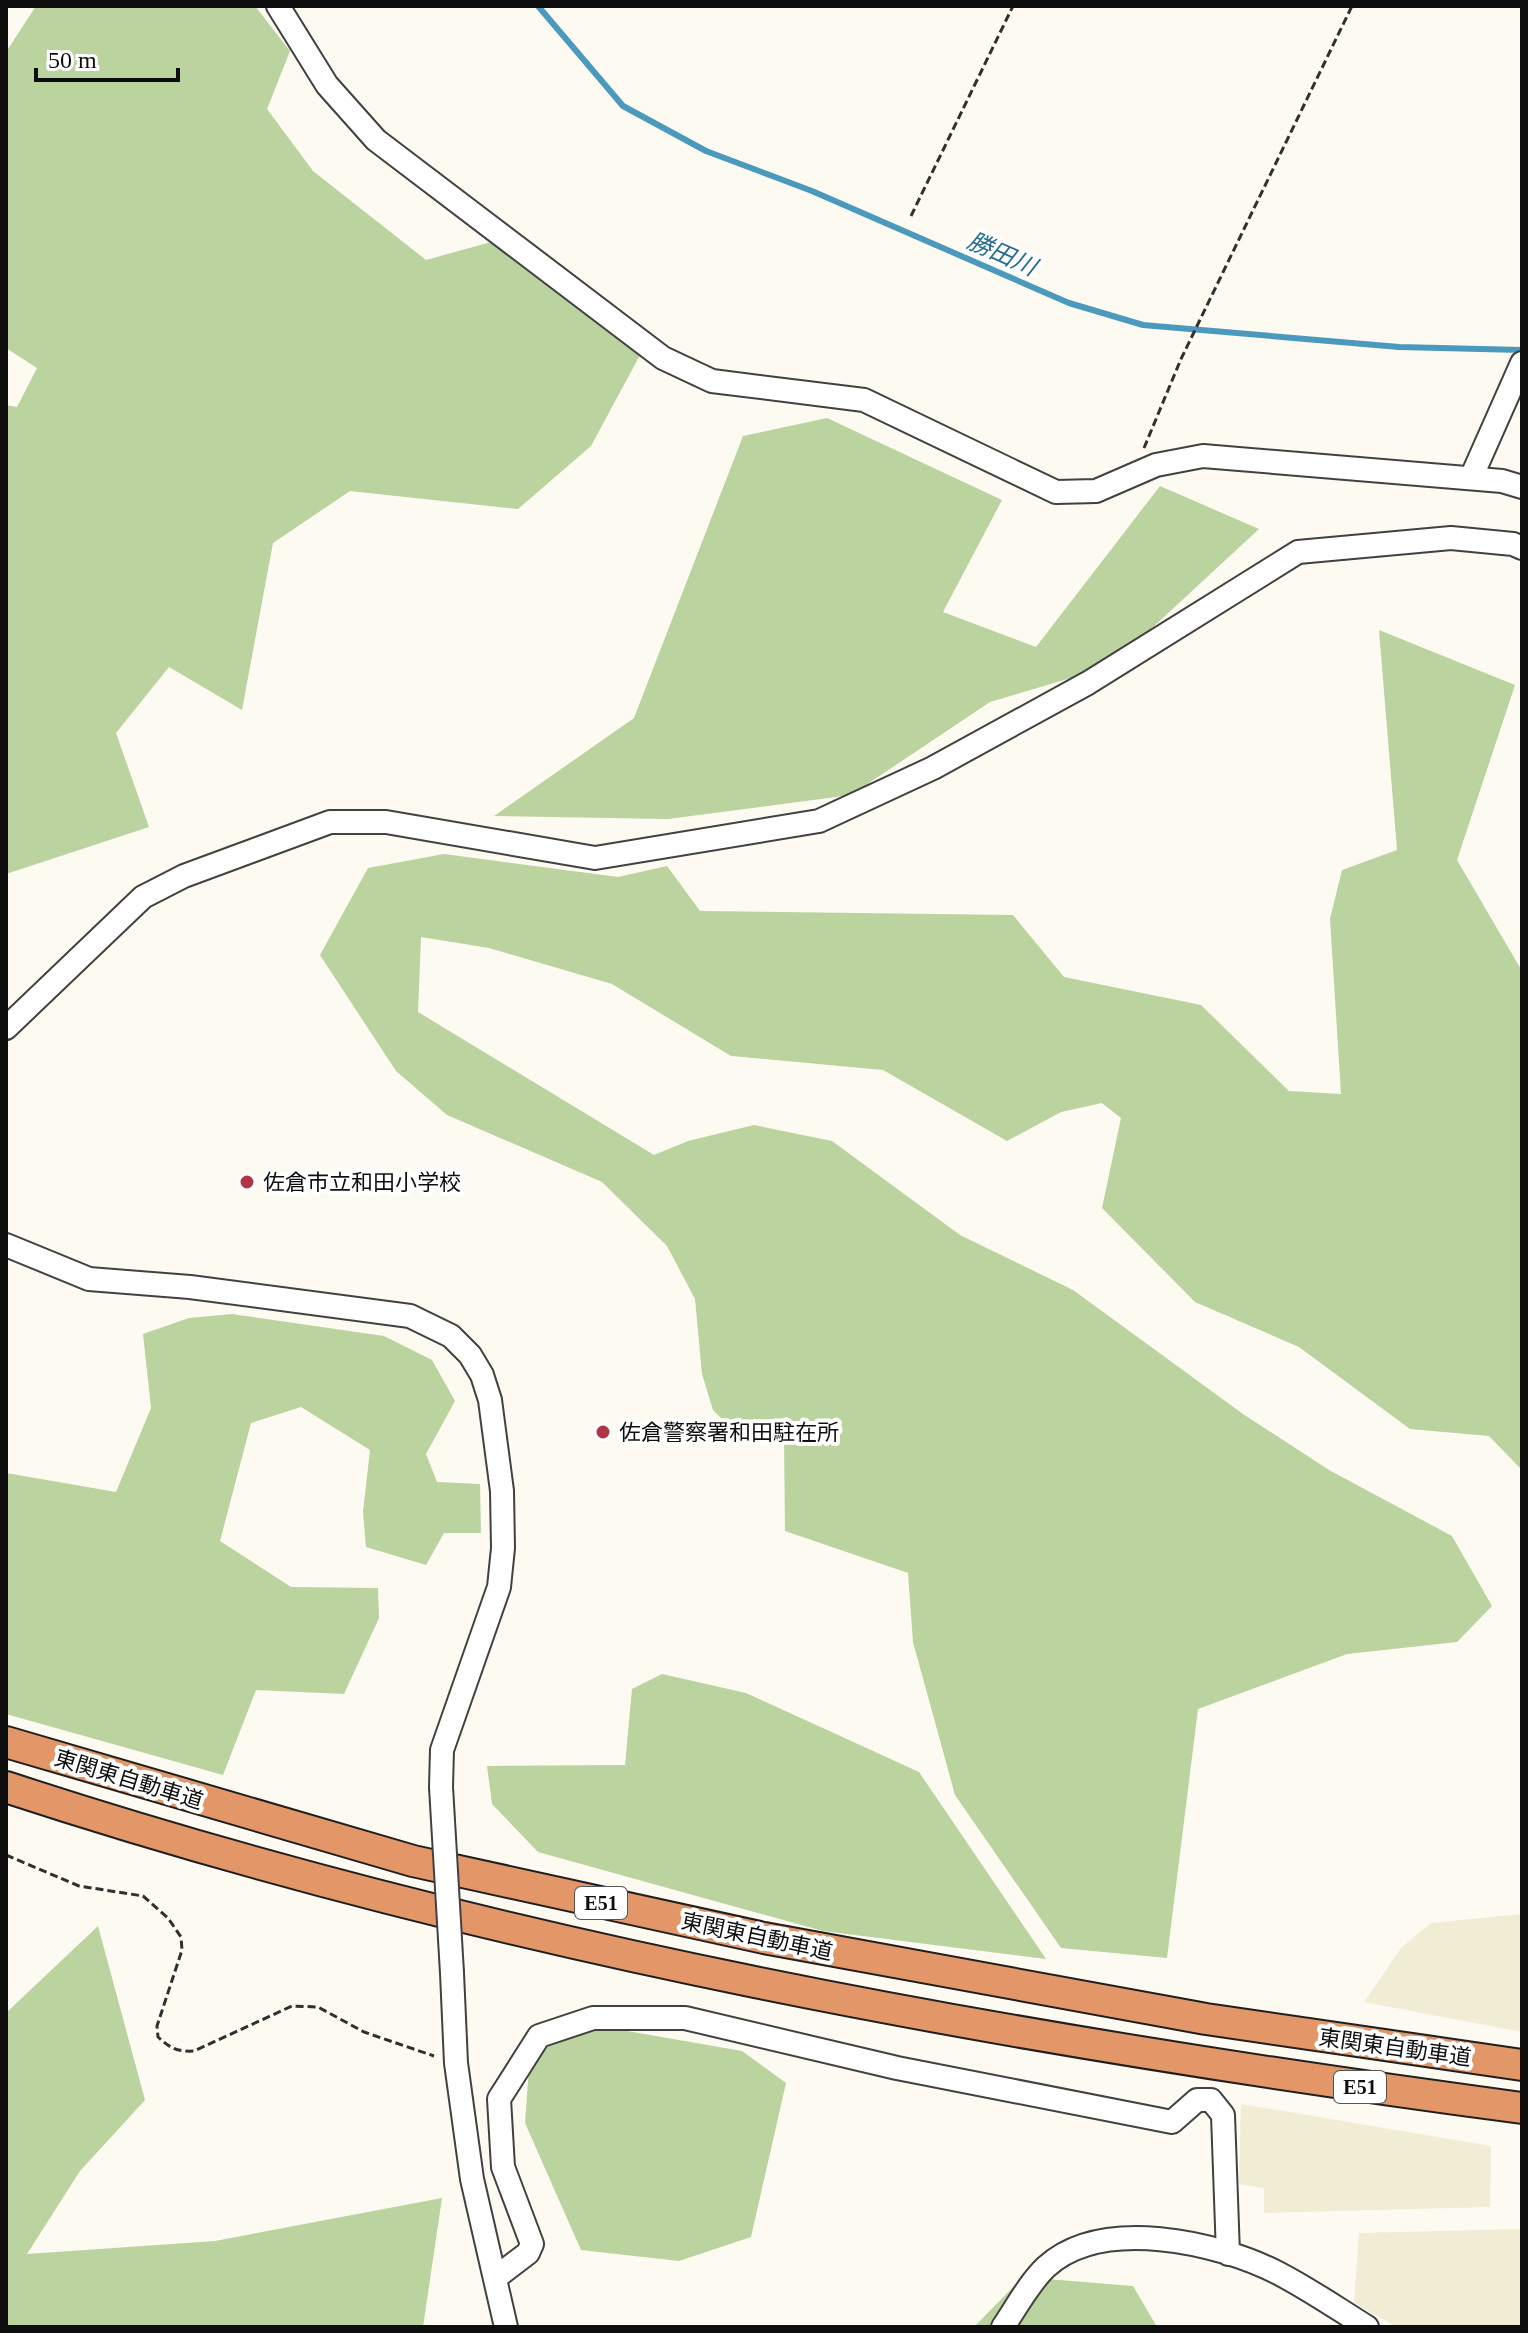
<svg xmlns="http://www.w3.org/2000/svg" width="1528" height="2333" font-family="'Times New Roman','Noto Sans JP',serif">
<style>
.farmland{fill:#f1ecd4}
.forest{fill:#bbd39f}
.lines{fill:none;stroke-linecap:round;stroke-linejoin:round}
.stream{stroke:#4b99bd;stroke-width:6}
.minor-casing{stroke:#414141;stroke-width:26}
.highway-casing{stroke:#1f1f1f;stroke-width:34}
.path{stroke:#303030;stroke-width:3;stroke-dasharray:8 4;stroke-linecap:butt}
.minor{stroke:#fff;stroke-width:22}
.highway{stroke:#e39769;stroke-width:30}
.minor-bridge-casing{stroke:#414141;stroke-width:26;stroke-linecap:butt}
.minor-bridge{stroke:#fff;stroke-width:22}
.poi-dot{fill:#ae3646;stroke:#fff;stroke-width:3}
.labels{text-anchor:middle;stroke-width:8;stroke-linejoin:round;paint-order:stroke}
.shield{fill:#fff;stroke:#565656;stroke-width:2}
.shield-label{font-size:20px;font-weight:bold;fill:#0e0e0e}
.poi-label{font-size:22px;fill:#0e0e0e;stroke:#fff;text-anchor:start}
.street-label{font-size:22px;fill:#0e0e0e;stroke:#fff}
.water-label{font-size:24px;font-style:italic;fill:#266b92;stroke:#fff}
</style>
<rect width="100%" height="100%" fill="#fdfaf1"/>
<path class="farmland" d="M 1522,1914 L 1522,2032 L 1364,2002 L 1401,1948 L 1431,1923 Z
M 1241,2104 L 1491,2146 L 1490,2207 L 1264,2213 L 1264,2188 L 1239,2184 Z
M 1522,2229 L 1522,2327 L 1397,2327 L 1354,2303 L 1359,2233 Z"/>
<path class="forest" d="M 36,6 L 255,6 L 290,51 L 267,109 L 313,171 L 426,260 L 491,242 L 646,344 L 591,446 L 518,509 L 350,491 L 273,543 L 242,710 L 169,667 L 116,733 L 149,827 L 6,874 L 6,405 L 17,407 L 37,368 L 6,348 L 6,52 Z
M 827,418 L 1002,500 L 943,612 L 1036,647 L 1160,486 L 1259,529 L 1111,666 L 990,702 L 851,795 L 668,819 L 494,816 L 634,718 L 743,436 Z
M 1379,630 L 1515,685 L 1457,860 L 1522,971 L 1522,1470 L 1489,1436 L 1410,1429 L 1299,1347 L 1195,1302 L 1102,1208 L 1121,1118 L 1102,1103 L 1061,1112 L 1007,1141 L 883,1070 L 731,1056 L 612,984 L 489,948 L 421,937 L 418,1012 L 654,1155 L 688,1141 L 754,1125 L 832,1141 L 960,1235 L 1073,1290 L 1243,1414 L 1329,1470 L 1452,1536 L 1492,1606 L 1457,1642 L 1347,1654 L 1198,1709 L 1167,1958 L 1061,1948 L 955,1795 L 913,1642 L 908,1573 L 785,1531 L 784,1437 L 732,1429 L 713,1410 L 702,1374 L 695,1299 L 667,1246 L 602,1182 L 447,1115 L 396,1071 L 320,955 L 368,868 L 444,854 L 618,877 L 667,866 L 700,911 L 1013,915 L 1064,977 L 1201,1005 L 1289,1091 L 1341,1094 L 1330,919 L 1342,870 L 1397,850 Z
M 232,1314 L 384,1336 L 432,1360 L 455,1401 L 426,1454 L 437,1482 L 480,1484 L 481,1533 L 444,1533 L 426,1565 L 366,1547 L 363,1512 L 370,1450 L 301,1407 L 251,1423 L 220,1541 L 291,1587 L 378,1588 L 379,1618 L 344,1694 L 256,1690 L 223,1775 L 6,1714 L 6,1473 L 116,1492 L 151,1408 L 143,1334 L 189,1318 Z
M 662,1674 L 746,1693 L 919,1772 L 1046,1959 L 823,1931 L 538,1852 L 492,1804 L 487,1766 L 625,1765 L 632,1689 Z
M 98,1926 L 145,2100 L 80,2171 L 27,2254 L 215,2241 L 442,2198 L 423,2327 L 6,2327 L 6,2013 Z
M 532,2025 L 610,2028 L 742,2051 L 786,2083 L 751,2237 L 679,2261 L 581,2250 L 525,2123 Z
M 1023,2277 L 1133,2286 L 1157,2327 L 974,2327 Z"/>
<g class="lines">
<path class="stream" d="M 538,6 L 623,106 L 706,151 L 812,191 L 1069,303 L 1143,325 L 1399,347 L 1522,350"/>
<defs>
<path id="minor" d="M 278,6 L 327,85 L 376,140 L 663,358 L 712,381 L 864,400 L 1056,492 L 1096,491 L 1156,465 L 1203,456 L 1502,481 L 1522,487
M 1471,478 L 1522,363
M 6,1028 L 143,897 L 184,876 L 330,822 L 386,822 L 595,858 L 819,821 L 933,768 L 1088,683 L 1298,552 L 1451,538 L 1513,544 L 1522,548
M 6,1245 L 89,1279 L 190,1287 L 410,1316 L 451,1336 L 470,1355 L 482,1375 L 490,1400 L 502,1491 L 503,1548 L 499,1587 L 442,1750 L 441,1787
M 452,1973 L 456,2063 L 472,2179 L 506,2327
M 495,2278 L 528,2253 L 532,2244 L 503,2167 L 499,2099 L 539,2036 L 593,2018 L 685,2018 L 897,2068 L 1172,2122 L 1197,2100 L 1211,2100 L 1223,2115 L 1228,2254
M 1003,2327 C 1016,2308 1029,2283 1046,2267 C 1102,2216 1217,2242 1278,2273 C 1309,2289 1338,2309 1367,2327"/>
<path id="highway" d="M 6,1742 L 413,1861 L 764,1938 L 1206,2019 L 1522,2065
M 6,1787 C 497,1948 1011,2040 1522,2108"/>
</defs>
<use href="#minor" class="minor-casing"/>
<use href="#highway" class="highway-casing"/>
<path class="path" d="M 911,216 L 1013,6
M 1144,448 L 1181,359 L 1352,6
M 6,1855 L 79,1886 L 143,1896 L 168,1918 L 181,1937 L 182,1950 L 157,2026 L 158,2037 C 170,2048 177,2052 194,2051 L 292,2006 L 318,2007 L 364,2032 L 434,2056"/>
<use href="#minor" class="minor"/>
<use href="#highway" class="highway"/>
<defs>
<path id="minor-bridge" d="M 441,1787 L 452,1973"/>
</defs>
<use href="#minor-bridge" class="minor-bridge-casing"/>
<use href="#minor-bridge" class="minor-bridge"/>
</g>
<g class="poi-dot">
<circle cx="247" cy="1182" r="8"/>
<circle cx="603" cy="1432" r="8"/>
</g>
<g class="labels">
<g class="shield">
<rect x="575" y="1887" width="52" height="32" rx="6"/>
<rect x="1334" y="2071" width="52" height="32" rx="6"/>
</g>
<g class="shield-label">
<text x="601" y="1910">E51</text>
<text x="1360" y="2094">E51</text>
</g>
<g class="poi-label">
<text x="263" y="1190">佐倉市立和田小学校</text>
<text x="619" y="1440">佐倉警察署和田駐在所</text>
</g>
<g class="street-label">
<text transform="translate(129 1779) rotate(17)" y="8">東関東自動車道</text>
<text transform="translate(757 1936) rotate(12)" y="8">東関東自動車道</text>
<text transform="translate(1395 2047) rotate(8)" y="8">東関東自動車道</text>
</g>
<g class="water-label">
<text transform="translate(1002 254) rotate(24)" y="8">勝田川</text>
</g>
</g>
<rect width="1528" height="2333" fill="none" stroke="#0e0e0e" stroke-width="16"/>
<path d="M36 68v12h142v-12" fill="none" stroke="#0e0e0e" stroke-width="4"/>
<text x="48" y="68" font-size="24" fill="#0e0e0e" stroke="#ffffff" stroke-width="6" paint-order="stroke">50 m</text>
</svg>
